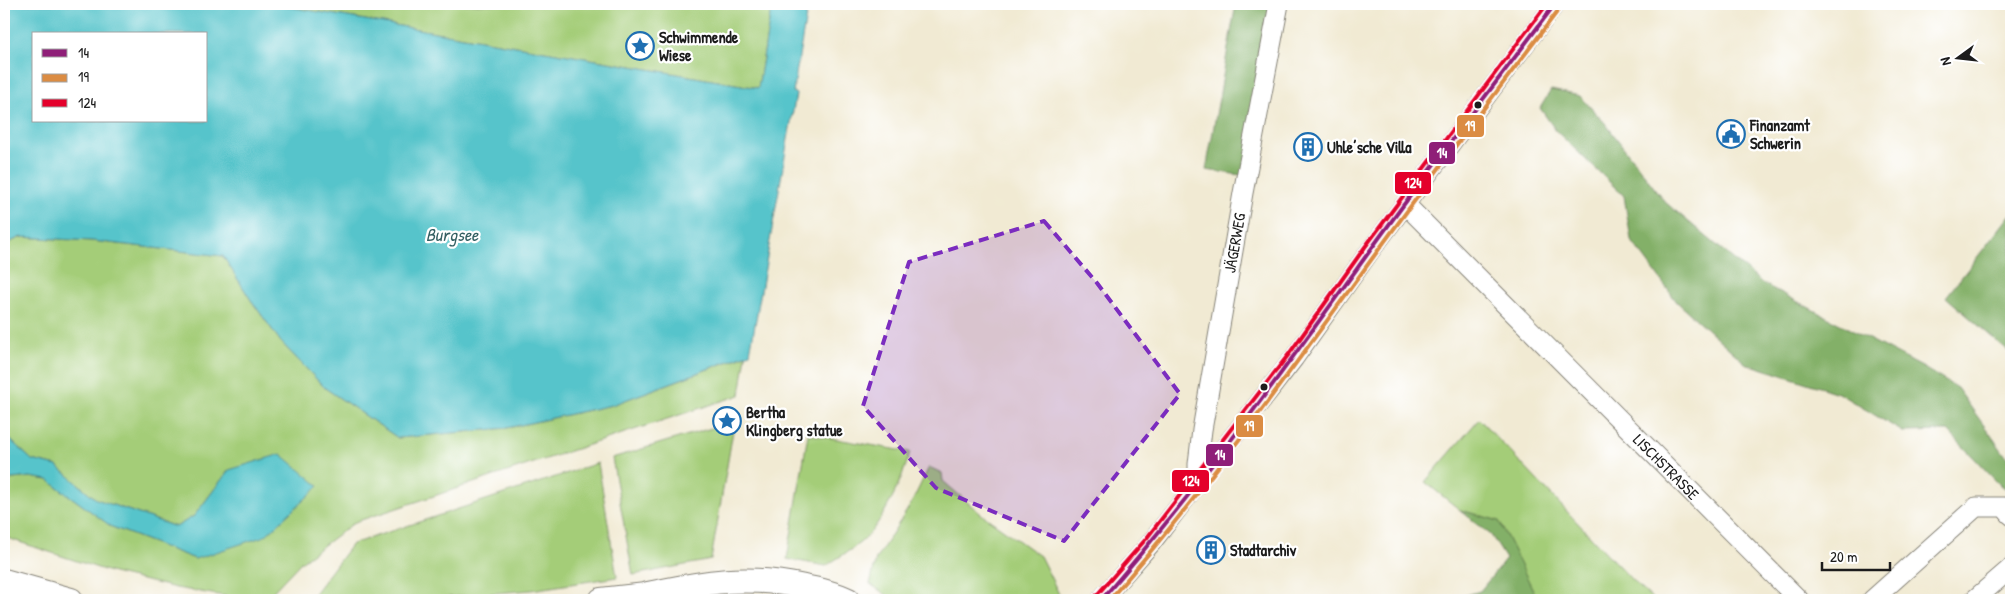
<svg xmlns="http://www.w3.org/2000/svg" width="2015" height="604" font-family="'Patrick Hand',sans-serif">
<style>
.green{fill:#a4cd78;stroke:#60744a}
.forest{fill:#83b068;stroke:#506642}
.water{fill:#56c4cb;stroke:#397074;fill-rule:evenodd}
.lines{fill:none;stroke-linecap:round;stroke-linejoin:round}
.minor-casing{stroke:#868378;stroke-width:21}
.tertiary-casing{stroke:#868378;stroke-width:26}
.minor{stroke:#fff;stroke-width:19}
.tertiary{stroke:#fff;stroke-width:24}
.bus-1-casing{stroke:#fff;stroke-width:8}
.bus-2-casing{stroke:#fff;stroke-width:8}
.bus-3-casing{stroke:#fff;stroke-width:8}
.bus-1{stroke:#8f1f78;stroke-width:4}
.bus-2{stroke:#db8c43;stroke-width:4}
.bus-3{stroke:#e4002b;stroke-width:4}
.marked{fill:#7b2cbf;fill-opacity:0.2;stroke:#7b2cbf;stroke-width:4;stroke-dasharray:10 6;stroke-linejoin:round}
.bus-dot{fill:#1c1c1c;stroke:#fff;stroke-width:2}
.labels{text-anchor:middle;stroke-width:4.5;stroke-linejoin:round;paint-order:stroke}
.poi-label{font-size:16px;font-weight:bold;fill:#1c1c1c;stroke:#fff;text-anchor:start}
.street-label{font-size:16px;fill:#1c1c1c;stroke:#fff}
.water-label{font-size:18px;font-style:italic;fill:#335f62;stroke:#fff}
.line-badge{stroke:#fff;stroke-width:2}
.badge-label{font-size:14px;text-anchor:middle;font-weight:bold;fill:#fff}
</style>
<rect width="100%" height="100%" fill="#fff"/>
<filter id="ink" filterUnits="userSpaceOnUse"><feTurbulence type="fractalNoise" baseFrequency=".02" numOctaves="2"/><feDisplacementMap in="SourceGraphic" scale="10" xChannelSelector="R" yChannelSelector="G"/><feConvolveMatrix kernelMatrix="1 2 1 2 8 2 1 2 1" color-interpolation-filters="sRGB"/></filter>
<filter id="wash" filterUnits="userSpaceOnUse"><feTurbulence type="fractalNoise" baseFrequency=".0096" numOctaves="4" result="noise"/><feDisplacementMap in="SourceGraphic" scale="20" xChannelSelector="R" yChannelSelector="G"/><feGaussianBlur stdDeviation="1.12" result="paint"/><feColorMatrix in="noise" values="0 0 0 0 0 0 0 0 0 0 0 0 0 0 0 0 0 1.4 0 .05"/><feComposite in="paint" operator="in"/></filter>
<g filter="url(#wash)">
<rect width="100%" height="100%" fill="#f1ead3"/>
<path class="green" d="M 273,4 L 772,4 L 758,88 Z
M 21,237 L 92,241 L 223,256 L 251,300 L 281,342 L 325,388 L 398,438 L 507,428 L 612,405 L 746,355 L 740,395 L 355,522 L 301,562 L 265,600 L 249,600 L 176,588 L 113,573 L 4,537 L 4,480 L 30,477 L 48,480 L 112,527 L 195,559 L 229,470 L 194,516 L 176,527 L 96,499 L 57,466 L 32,460 L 4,434 L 4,245 Z
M 1479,419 L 1632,580 L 1654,600 L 1537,599 L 1499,521 L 1460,510 L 1425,482 Z
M 728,423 L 734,425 L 711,560 L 633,575 L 612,458 Z
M 808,434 L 910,452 C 903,478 882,525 861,542 C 850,551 837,558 826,566 L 787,559 Z
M 598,463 L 617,577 L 531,590 L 414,600 L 309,600 L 352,544 Z
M 929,467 L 942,473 L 943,481 L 980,513 L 1040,556 L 1061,598 L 1060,600 L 894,600 L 870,584 L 876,559 L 911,504 Z"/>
<path class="forest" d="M 1236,4 L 1279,4 L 1247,176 L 1206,170 Z
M 1551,90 L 1580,96 L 1605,123 L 1665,202 L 1762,283 L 1922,367 L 1957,388 L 2008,459 L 2011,459 L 2011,492 L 2001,486 L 1948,431 L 1903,432 L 1838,393 L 1745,363 L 1677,302 L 1631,240 L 1624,196 L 1556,131 L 1540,108 Z
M 2011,214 L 2011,354 L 1946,297 Z
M 1460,510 L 1499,521 L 1538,600 L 1450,600 L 1480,591 L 1506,559 L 1491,535 Z"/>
<path class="water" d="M 4,4 L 273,4 L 758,88 L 772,4 L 808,4 L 793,92 L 796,94 L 750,353 L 612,405 L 507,428 L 398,438 L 325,388 L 281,342 L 251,300 L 223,256 L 92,241 L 21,237 L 4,245 ZM 34,34 L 206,34 L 206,121 L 34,121 Z
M 4,434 L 32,460 L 57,466 L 96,499 L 176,527 L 194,516 L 229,470 L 281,454 L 319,486 L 265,536 L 195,559 L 112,527 L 48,480 L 30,477 L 4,480 Z"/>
</g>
<g filter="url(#ink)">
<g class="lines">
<defs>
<g id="minor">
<path id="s1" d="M 1406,205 L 1799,600"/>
<path id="s2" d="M 1198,484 L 1198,464 L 1202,430 L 1243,193 L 1279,4"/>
<path d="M 11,600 L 15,584"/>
<path d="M 1101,600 L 1151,543 L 1294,358 L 1370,251 L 1555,4"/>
<path d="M 1872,600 L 1976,507 L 2004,507 L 2011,515"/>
<path d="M 1974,600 L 2011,568"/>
</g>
<path id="tertiary" d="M 4,581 L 71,600
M 648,594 C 705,582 746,574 804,587 C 819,590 834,593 848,600
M 601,600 L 664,593"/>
</defs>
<use href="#minor" class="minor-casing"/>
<use href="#tertiary" class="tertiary-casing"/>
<use href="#minor" class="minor"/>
<use href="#tertiary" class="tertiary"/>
<defs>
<path id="bus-1" d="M 1101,600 C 1198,490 1283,371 1369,252 C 1429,169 1493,87 1555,4"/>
<path id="bus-2" d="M 1109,600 C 1205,491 1289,373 1374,256 C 1435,172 1498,90 1560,8"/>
<path id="bus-3" d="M 1096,596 L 1146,539 L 1289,354 L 1365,247 L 1547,4"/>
</defs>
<use href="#bus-1" class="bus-1-casing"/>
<use href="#bus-2" class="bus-2-casing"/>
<use href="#bus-3" class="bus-3-casing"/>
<use href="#bus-1" class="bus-1"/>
<use href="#bus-2" class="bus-2"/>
<use href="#bus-3" class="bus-3"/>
</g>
</g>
<path class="marked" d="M 1044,221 L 1097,283 L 1180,394 L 1064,541 L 936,488 L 863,406 L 909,262 Z"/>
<defs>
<symbol id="sight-ring" viewBox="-11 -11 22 22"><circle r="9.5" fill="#fff" stroke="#1f6fb2" stroke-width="1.5"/><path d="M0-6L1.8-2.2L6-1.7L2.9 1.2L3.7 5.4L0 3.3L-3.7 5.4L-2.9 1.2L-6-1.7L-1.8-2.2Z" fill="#1f6fb2"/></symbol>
<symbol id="civic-ring" viewBox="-11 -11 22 22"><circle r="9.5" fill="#fff" stroke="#1f6fb2" stroke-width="1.5"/><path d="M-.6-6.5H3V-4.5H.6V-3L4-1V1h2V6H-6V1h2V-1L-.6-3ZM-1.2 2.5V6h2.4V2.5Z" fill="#1f6fb2"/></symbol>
<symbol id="building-ring" viewBox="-11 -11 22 22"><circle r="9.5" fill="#fff" stroke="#1f6fb2" stroke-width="1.5"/><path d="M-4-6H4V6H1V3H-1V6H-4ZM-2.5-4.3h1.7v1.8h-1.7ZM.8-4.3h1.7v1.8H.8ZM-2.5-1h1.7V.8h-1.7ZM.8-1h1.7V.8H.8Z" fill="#1f6fb2"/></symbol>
</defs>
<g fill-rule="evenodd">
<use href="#sight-ring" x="624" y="30" width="32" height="32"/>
<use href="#civic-ring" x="1715" y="118" width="32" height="32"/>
<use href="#building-ring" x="1292" y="131" width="32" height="32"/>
<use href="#sight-ring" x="711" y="405" width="32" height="32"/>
<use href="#building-ring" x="1195" y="534" width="32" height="32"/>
</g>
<g class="bus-dot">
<circle cx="1478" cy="105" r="4.5"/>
<circle cx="1264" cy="387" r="4.5"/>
</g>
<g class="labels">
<g class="poi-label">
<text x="659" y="43">Schwimmende<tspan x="659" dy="18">Wiese</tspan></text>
<text x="1750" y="131">Finanzamt<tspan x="1750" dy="18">Schwerin</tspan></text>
<text x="1327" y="153">Uhle’sche Villa</text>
<text x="746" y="418">Bertha<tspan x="746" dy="18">Klingberg statue</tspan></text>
<text x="1230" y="556">Stadtarchiv</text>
</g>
<g class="street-label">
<text dy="6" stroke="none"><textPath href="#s2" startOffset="244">JÄGERWEG</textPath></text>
<text dy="6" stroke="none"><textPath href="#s1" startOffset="369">LISCHSTRASSE</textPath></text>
</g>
<g class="water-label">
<text x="452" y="241">Burgsee</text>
</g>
</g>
<g class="line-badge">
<rect x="1456" y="114" width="29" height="24" rx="5" fill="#db8c43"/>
<rect x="1428" y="141" width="28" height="24" rx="5" fill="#8f1f78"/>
<rect x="1394" y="171" width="38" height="24" rx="5" fill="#e4002b"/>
<rect x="1235" y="414" width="29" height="24" rx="5" fill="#db8c43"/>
<rect x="1205" y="443" width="29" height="24" rx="5" fill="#8f1f78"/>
<rect x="1171" y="469" width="39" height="24" rx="5" fill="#e4002b"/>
</g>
<g class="badge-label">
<text x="1470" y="131">19</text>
<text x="1442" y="158">14</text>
<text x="1413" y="188">124</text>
<text x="1249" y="431">19</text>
<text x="1220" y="460">14</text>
<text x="1191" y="486">124</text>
</g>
<rect width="2015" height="604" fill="none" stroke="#fff" stroke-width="20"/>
<rect x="32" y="32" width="175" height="90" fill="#ffffff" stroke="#a4a4a4"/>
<rect x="42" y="49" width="25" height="8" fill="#8f1f78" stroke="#a4a4a4"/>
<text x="78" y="58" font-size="15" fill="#1c1c1c">14</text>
<rect x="42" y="74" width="25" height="8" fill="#db8c43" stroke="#a4a4a4"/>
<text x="78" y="82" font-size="15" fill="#1c1c1c">19</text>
<rect x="42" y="99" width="25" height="8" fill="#e4002b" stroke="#a4a4a4"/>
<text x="78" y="108" font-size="15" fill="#1c1c1c">124</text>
<g transform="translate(1958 58) rotate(255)" stroke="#ffffff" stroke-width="4" paint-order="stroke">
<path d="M0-4L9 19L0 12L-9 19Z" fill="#1c1c1c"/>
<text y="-8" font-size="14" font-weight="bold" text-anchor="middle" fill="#1c1c1c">N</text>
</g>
<path d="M1822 562v8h68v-8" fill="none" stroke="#1c1c1c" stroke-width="2.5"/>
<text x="1830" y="562" font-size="15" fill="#1c1c1c" stroke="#ffffff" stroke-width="4" paint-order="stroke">20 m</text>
</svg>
